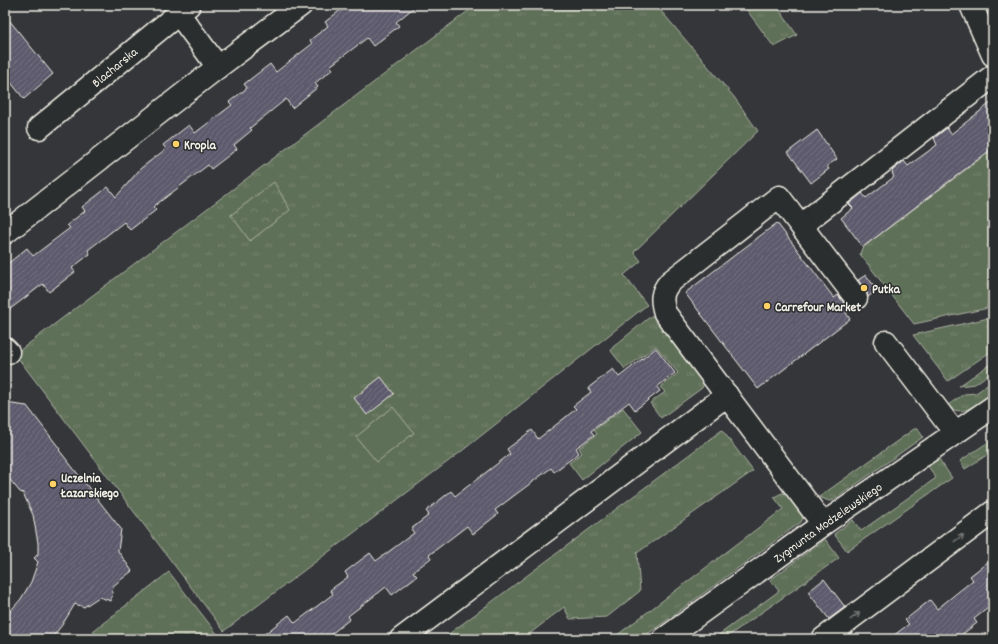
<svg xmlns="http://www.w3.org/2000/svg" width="998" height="644" font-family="Dekko,sans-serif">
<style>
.grass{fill:url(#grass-tufts);stroke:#aab0a0}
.park{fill:url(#park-crowns);stroke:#aab0a0}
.garden{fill:#5f6f58;stroke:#aab0a0}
.building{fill:url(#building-hatch);stroke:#f4f1e8}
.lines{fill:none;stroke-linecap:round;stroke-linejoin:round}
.minor-casing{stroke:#f4f1e8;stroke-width:25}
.minor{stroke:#2a2d2e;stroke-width:22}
.oneway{stroke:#71726f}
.poi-dot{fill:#ffd166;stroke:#2a2d2e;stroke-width:1.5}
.labels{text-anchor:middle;stroke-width:3;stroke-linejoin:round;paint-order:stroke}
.street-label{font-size:13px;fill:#f4f1e8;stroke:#2a2d2e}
.poi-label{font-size:13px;font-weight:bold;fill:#f4f1e8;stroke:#2a2d2e;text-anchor:start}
</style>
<defs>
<pattern id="grass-tufts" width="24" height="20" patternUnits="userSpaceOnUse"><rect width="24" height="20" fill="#5f6f58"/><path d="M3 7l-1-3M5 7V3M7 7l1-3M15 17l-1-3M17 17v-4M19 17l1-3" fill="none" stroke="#778470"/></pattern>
<pattern id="park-crowns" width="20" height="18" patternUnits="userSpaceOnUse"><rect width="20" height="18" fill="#5f6f58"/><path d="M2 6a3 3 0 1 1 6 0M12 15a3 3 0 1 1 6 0" fill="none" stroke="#778470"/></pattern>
<pattern id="building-hatch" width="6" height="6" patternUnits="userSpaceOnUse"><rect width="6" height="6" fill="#5c5a6c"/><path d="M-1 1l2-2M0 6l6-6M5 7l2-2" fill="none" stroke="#747281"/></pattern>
</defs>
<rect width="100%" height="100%" fill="#34363a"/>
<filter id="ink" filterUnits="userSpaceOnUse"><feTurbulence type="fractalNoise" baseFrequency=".025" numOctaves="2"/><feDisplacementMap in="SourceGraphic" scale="8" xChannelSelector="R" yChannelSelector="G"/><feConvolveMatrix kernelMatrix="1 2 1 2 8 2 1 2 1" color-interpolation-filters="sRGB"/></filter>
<g filter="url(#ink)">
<path class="grass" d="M 476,5 L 656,5 L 734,97 L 758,131 L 634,252 L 641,261 L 624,275 L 647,305 L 458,454 L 224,631 L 15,354 Z
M 743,5 L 776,5 L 797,35 L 774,47 Z
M 993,149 L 993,307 L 914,324 L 860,254 L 862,248 Z
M 651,316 L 654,316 L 705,381 L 702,388 L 661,418 L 650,403 L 665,392 L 660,387 L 678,373 L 656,346 L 625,369 L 611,351 L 613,347 Z
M 993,317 L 993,350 L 948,381 L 913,335 Z
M 993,362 L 993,371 L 975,384 L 959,386 Z
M 993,381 L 993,392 C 981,400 961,421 948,405 L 964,394 L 976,393 Z
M 623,408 L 642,432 L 582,480 L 569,463 L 582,453 L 579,448 L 597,434 L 594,430 Z
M 914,429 L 918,429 L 923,437 L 834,500 L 829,501 L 819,497 Z
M 722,430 L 753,471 L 637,553 L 640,591 L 607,617 L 570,619 L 564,607 L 523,639 L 442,639 Z
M 993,439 L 993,451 L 965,469 L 960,461 Z
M 939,459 L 952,478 L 847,551 L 834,534 L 853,520 L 861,531 L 936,478 L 928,466 Z
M 782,493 L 786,493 L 804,513 L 803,518 L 801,522 L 641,639 L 612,639 L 783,509 L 774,497 Z
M 825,539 L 839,558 L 724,639 L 713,639 L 779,591 L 770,580 Z
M 169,572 L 218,635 L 213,639 L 99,639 L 93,631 Z"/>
<path class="park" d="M 274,182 L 290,210 L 250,241 L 231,215 Z"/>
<path class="garden" d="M 393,407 L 414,433 L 377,462 L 356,437 Z"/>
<path class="building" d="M 347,5 L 417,5 L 396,22 L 399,26 L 373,46 L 367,38 L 330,66 L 333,69 L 315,83 L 318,87 L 292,108 L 286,99 L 250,128 L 252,130 L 234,145 L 237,149 L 211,169 L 208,165 L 153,207 L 156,210 L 130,230 L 124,222 L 88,250 L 90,254 L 72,268 L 75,272 L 49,292 L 43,284 L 5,313 L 5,266 L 27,248 L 33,256 L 70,228 L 67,225 L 85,211 L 82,207 L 108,187 L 116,197 L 141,168 L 166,149 L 163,145 L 189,125 L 195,133 L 232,105 L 229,102 L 247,88 L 244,84 L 270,64 L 276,72 L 312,44 L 310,40 L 328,26 L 325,22 Z
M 5,15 L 53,74 L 24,99 L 5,75 Z
M 993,101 L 993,148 L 863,247 L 841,218 L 853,208 L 849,204 L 862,193 L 866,198 L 894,177 L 892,173 L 893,173 L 892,171 L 904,161 L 908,166 L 937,145 L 934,138 L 947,128 L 951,134 Z
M 817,130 L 837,159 L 827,166 L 829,169 L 811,183 L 788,152 Z
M 777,223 L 834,298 L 838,295 L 846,306 L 851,309 L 846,313 L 850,319 L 758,389 L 685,293 Z
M 866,275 L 877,290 L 868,297 L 866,290 L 858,280 Z
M 656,348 L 675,373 L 657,387 L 660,391 L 635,410 L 629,402 L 591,431 L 594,435 L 576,448 L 579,453 L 554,472 L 551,468 L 495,510 L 498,514 L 473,534 L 467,526 L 429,555 L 431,558 L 413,572 L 417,576 L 392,595 L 386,587 L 348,616 L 350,619 L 325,639 L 258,639 L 289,615 L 295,623 L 333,594 L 330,590 L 348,577 L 345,572 L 370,553 L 376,561 L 414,533 L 411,529 L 429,515 L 426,511 L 451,491 L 455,496 L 510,454 L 507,449 L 532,430 L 538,439 L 576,409 L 573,406 L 591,392 L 588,388 L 613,369 L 619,377 Z
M 381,377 L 394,394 L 367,415 L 354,398 Z
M 5,403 L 27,406 L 60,449 L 59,450 L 121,529 L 118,551 L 132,571 L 113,586 L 111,601 L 99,597 L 84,607 L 75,604 L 62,625 L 51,639 L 5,639 L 5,617 L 21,599 L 31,582 L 38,562 L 34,558 L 38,554 L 38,543 L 33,515 L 23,493 L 20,492 L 10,480 L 5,475 Z
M 993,558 L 993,604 L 974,619 L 977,623 L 956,639 L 889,639 L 909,624 L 905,620 L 930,600 L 937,609 L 973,580 L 970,576 Z
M 824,579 L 845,607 L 829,619 L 808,592 Z"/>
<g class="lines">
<defs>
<g id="minor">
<path d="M 971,5 L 993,55"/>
<path d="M 178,13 L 218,67"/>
<path id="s1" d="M 39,128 L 189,5"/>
<path d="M 801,225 L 993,76"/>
<path d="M 5,233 L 218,67 L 301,5"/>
<path d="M 886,342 L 955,433"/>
<path d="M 5,349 L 8,352"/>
<path d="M 823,524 L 665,313 C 661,300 661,292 670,282 L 779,197 L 856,298"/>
<path d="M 401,639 L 727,395"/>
<path id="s2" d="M 664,639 L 823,524 L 993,407"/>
<path d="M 823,639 L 993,512"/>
</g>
</defs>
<use href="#minor" class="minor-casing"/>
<use href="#minor" class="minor"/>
</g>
<defs><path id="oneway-shaft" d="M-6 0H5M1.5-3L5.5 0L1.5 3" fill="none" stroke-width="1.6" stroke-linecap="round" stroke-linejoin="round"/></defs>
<g class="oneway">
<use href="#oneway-shaft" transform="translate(959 538) rotate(-37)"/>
<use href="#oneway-shaft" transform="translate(855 616) rotate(-37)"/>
</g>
</g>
<g class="poi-dot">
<circle cx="176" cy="144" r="4"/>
<circle cx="864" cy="288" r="4"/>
<circle cx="767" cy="306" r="4"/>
<circle cx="53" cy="484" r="4"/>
</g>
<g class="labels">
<g class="street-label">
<text dy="5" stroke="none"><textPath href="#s1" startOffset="97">Blacharska</textPath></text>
<text dy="5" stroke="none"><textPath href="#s2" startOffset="201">Zygmunta Modzelewskiego</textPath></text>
</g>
<g class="poi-label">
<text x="184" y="149">Kropla</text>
<text x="872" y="293">Putka</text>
<text x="775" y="311">Carrefour Market</text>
<text x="61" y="482">Uczelnia<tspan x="61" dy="15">Łazarskiego</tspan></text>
</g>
</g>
<rect width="998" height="644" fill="none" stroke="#2a2d2e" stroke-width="20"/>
<rect x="10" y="10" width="978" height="624" fill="none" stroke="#f4f1e8" stroke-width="1.5" filter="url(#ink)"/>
</svg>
